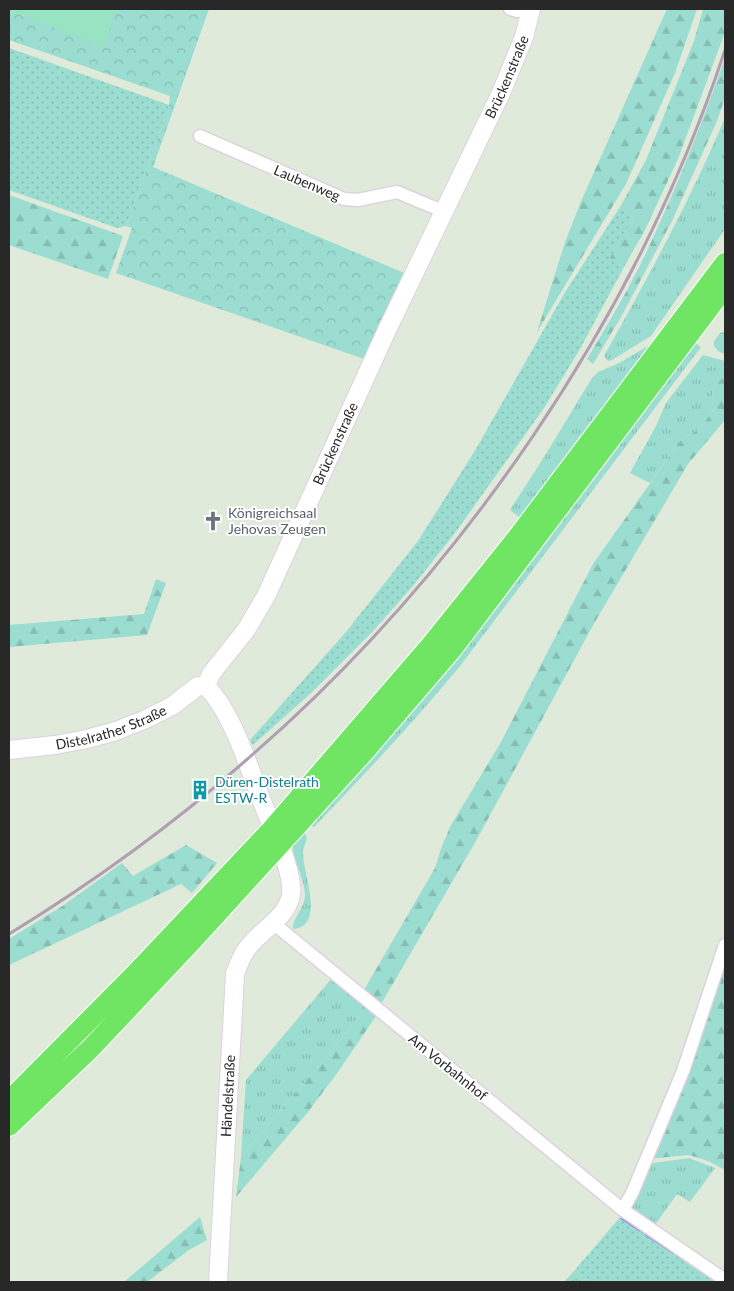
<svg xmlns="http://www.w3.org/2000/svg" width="734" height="1291" font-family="Lato,sans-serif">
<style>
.grass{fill:url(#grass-tufts)}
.forest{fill:url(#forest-firs)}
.park{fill:url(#park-crowns)}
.garden{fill:url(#garden-dots)}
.pitch{fill:#97e3c2}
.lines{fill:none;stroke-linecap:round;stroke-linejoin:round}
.stream{stroke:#a275e5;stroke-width:3}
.street-casing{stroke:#dfd0e0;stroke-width:15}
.secondary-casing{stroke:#dfd0e0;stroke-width:20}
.primary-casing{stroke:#fff;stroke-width:22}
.street{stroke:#fff;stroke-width:12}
.secondary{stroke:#fff;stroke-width:18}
.primary{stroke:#70e564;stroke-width:20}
.rail{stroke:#b19eb1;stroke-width:3}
.labels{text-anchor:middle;stroke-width:4;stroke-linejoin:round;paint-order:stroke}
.street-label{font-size:14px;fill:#282828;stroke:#fff}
.worship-label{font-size:14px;fill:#5b616d;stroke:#fff;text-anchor:start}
.culture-label{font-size:14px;fill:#0d838f;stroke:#fff;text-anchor:start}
</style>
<defs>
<pattern id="grass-tufts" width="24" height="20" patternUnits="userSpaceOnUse" patternTransform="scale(1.25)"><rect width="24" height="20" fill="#9bddd0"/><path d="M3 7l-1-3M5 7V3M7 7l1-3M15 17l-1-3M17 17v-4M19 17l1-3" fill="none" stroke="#86beb3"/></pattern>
<pattern id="forest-firs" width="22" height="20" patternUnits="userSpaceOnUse" patternTransform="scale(1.25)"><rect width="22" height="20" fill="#9bddd0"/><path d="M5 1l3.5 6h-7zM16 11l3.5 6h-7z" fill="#86beb3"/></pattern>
<pattern id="park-crowns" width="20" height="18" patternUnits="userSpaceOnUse" patternTransform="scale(1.25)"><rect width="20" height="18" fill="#9bddd0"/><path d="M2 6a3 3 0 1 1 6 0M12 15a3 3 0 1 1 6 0" fill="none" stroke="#86beb3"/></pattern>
<pattern id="garden-dots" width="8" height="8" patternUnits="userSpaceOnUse" patternTransform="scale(1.25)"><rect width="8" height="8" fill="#9bddd0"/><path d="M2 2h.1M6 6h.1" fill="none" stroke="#86beb3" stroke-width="1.8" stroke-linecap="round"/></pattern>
</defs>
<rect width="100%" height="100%" fill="#dfeadb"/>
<path class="grass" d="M 725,118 L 725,229 L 651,336 L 612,360 L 608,361 L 604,356 C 648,278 690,200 725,118 Z
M 694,342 L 701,347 L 460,666 C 414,722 365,774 315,826 L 313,827 L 310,825 Z
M 653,343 L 520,518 L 510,510 L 546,454 L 592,378 L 598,372 L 619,363 Z
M 703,355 L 725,361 L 725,376 L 721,379 L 712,391 L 716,407 L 699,429 L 680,441 L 650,483 L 630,473 L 656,426 L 666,403 Z
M 304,830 L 307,839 C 305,844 303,848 303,854 C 303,873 326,927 293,929 C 293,917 304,909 305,896 C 306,879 289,854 294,843 C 296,839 301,834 304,830 Z
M 332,978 L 366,1007 L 329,1054 L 241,1157 L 246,1080 Z
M 689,1158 L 715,1168 L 690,1202 L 677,1194 L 655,1225 L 632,1208 L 631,1204 L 647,1164 Z
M 575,1270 L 592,1282 L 564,1282 Z"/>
<path class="forest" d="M 667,9 L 697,9 L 675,73 L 626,184 L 537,332 L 565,242 L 582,199 Z
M 703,9 L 725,9 L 725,32 L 678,159 L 644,232 L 624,267 L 609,258 L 633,218 L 620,207 L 646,160 L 694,41 Z
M 725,58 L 725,98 L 717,121 L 672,221 L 621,317 L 593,364 L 587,359 C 608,324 629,289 646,253 C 676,189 702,124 725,58 Z
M 9,195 L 123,236 L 108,279 L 9,245 Z
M 725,332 L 725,354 L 718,351 L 714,346 L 714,341 L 720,333 Z
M 725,376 L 725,420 L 688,464 L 592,627 L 477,839 L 380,1006 L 364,990 L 435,868 L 442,846 L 450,827 L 501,742 L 593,564 L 680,441 L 699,429 L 716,407 L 712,391 L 721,379 Z
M 156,579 L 166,583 L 147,635 L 9,647 L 9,625 L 144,614 Z
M 186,845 L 217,863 L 192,893 L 181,884 L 9,965 L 9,939 L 64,905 L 122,863 L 133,876 Z
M 725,958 L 725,1170 L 708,1161 L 689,1155 L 647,1159 Z
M 366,1007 L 376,1016 L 338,1072 L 308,1112 L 236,1197 L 241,1157 L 329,1054 Z
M 200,1217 L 207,1240 L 189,1250 L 147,1282 L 124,1282 Z"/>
<path class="park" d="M 9,9 L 209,9 L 153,167 L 409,275 L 367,360 L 116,273 L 132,228 L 126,226 L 169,105 L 170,96 L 9,40 Z"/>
<path class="garden" d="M 9,48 L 169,105 L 126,226 L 117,228 L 9,190 Z
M 620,207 L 633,218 L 610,258 L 624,267 L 580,349 L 544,408 L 455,533 L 412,587 L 374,630 L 310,694 L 253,745 L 250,740 L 346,632 L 418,541 L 476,449 L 564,294 Z
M 621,1216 L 718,1282 L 592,1282 L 575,1270 Z"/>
<path class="pitch" d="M 9,9 L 117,9 L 103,46 L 9,11 Z"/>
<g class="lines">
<path class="stream" d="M 622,1218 L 640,1230
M 646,1234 L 673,1252"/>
<defs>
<path id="street" d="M 510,9 L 517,11 L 527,9
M 200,136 L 344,199 L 358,200 L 397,192 L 445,212
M 273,923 L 623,1210 L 725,1280
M 623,1210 L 633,1191 L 683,1071 L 725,945"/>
<g id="secondary">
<path id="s1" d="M 206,686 L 211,674 L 246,630 L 266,596 L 387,330 L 501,93 L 524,37 L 531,9"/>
<path d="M 206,686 C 234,714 250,772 265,809 C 273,829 297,878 290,899 C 283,921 259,931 246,950 C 241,957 238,966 235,974 L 218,1282"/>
<path id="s2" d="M 9,750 L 55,745 L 87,739 L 116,731 L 146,719 L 172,706 L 198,686 L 206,686"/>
</g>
<path id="primary" d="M 9,1101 L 135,974 L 273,828 L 431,645 L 517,538 L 725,263
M 9,1126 L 90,1049 L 193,940 L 364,752 L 453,648 L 725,287"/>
</defs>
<use href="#street" class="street-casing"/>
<use href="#secondary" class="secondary-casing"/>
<use href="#primary" class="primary-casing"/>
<use href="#street" class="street"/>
<use href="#secondary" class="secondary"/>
<use href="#primary" class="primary"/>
<path class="rail" d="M 9,934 C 92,883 171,826 244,762 C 459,577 636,320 725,50"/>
</g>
<defs>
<symbol id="church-bare" viewBox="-9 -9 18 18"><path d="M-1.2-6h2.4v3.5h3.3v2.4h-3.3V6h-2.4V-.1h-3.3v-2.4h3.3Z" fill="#6b7280" stroke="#fff" stroke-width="2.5" paint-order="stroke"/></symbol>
<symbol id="building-bare" viewBox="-9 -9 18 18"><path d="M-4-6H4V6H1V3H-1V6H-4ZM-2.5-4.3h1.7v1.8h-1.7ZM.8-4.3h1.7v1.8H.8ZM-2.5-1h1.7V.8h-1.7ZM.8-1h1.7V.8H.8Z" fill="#0f9aa8" stroke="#fff" stroke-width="2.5" paint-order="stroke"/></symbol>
</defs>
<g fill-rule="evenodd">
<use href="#church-bare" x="199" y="507" width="28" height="28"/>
<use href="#building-bare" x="186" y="776" width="28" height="28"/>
</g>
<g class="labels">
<g class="street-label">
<text dy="5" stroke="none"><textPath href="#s1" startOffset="681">Brückenstraße</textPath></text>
<text transform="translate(307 183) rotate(23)" y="5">Laubenweg</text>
<text dy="5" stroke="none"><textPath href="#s1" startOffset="276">Brückenstraße</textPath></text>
<text dy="5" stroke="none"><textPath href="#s2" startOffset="105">Distelrather Straße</textPath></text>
<text transform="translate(448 1067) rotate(39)" y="5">Am Vorbahnhof</text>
<text transform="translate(228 1096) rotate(-87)" y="5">Händelstraße</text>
</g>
<g class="worship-label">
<text x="228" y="518">Königreichsaal<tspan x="228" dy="16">Jehovas Zeugen</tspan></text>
</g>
<g class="culture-label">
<text x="215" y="787">Düren-Distelrath<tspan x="215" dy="16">ESTW-R</tspan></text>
</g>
</g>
<rect width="734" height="1291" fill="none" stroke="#282828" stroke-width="20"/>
</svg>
